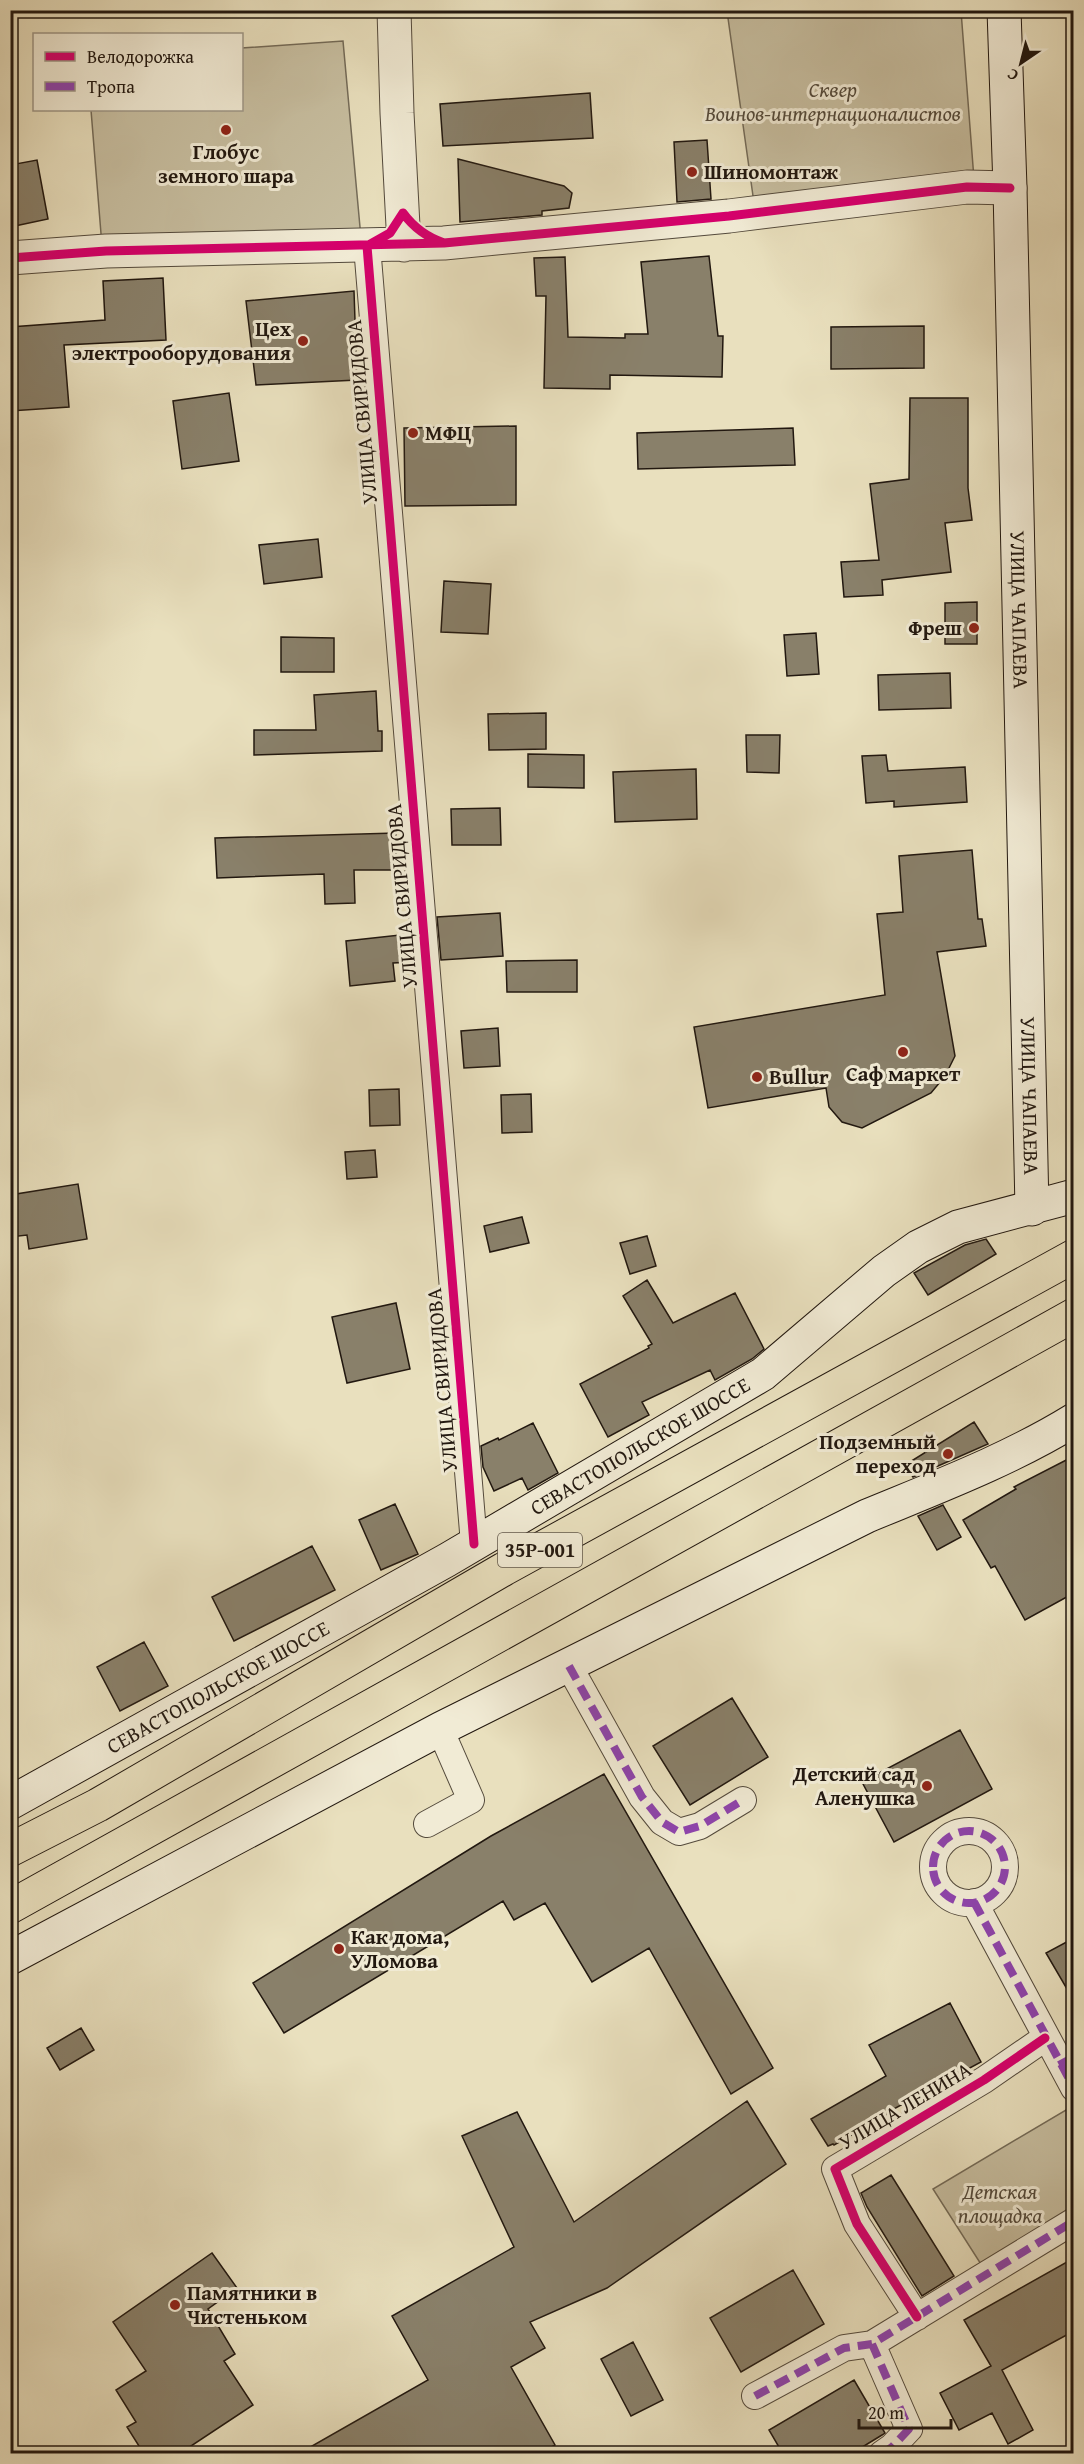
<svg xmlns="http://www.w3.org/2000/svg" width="1084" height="2464" font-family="'Gentium Book Plus',serif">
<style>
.green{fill:#c7bea0;stroke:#746b58;stroke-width:1.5}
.building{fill:#89806a;stroke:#221810;stroke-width:1.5}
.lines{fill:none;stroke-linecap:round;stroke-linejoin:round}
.minor-casing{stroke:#544a3c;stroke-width:28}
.tertiary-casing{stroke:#544a3c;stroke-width:35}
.secondary-casing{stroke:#221810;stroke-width:35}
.primary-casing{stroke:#221810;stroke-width:35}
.minor{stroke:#f1ebd5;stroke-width:26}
.tertiary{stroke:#f1ebd5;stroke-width:33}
.secondary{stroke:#f1ebd5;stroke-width:33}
.primary{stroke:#e9e0be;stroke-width:33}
.quiet{stroke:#8e44ad;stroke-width:8;stroke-dasharray:15 8;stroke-linecap:butt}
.cycleway-casing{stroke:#f1ebd5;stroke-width:13}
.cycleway{stroke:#d6006c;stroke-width:9}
.poi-dot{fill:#8f2418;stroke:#f1ebd5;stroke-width:2}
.labels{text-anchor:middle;stroke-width:6;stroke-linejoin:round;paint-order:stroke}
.shield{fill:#f1ebd5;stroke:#60574b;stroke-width:1.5}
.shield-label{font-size:20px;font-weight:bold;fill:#221810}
.park-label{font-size:21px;font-style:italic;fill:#544a3b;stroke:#f1ebd5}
.poi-label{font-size:21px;font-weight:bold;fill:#221810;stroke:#f1ebd5;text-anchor:start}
.street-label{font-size:21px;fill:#221810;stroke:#f1ebd5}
</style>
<rect width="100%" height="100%" fill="#e9e0be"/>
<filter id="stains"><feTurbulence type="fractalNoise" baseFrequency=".00333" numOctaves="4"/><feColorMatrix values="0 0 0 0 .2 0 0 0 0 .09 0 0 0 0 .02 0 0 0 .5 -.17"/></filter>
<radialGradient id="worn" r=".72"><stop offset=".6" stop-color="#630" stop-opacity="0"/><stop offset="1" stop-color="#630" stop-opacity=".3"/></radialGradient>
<path class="green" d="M 727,11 L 961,11 L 974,179 L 754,203 Z
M 343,41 L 361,238 L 102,246 L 91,110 L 242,110 L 242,48 Z
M 1071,2107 L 1073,2111 L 1073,2214 L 984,2269 L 933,2189 Z"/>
<path class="building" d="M 590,93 L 593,138 L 443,146 L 440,104 Z
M 707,140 L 711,199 L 677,202 L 674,142 Z
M 458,159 L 564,186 L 572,193 L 569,208 L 542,211 L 542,215 L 460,222 Z
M 37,160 L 48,219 L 10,227 L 10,165 Z
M 709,256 L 718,336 L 723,336 L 722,377 L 610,375 L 610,389 L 544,388 L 546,296 L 536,296 L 534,258 L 565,257 L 568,337 L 625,338 L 625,334 L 648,334 L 641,262 Z
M 163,278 L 166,340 L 64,345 L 69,407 L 10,411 L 10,327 L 105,320 L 103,281 Z
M 354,291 L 357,380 L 256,385 L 246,301 Z
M 924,326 L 924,368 L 831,369 L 831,327 Z
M 229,393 L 239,461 L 182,469 L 173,401 Z
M 910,398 L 968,398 L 968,488 L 972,520 L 945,523 L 951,572 L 882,580 L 883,595 L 844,597 L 841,562 L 879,560 L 870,484 L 909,479 Z
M 516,426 L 516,505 L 405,506 L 404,428 Z
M 793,428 L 795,465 L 638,469 L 637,433 Z
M 318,539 L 322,577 L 264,584 L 259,545 Z
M 444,581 L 491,584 L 488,634 L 441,632 Z
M 977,602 L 977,644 L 945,644 L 945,603 Z
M 816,633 L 819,674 L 787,676 L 784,635 Z
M 281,637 L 334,638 L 334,672 L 281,672 Z
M 950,673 L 951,708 L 879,710 L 878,675 Z
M 376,691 L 378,731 L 382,731 L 382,751 L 254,755 L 254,730 L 316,730 L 314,695 Z
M 546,713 L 546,749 L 489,750 L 488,714 Z
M 746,735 L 780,735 L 779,773 L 747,772 Z
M 528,754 L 584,755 L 584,788 L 528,787 Z
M 886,755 L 888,771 L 965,767 L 967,802 L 894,807 L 894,801 L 866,803 L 862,756 Z
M 696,769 L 697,819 L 615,822 L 613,772 Z
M 500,808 L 501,845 L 452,845 L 451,809 Z
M 396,833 L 396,870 L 354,870 L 355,903 L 325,904 L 324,874 L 217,878 L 215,838 Z
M 972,850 L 978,919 L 982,919 L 986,946 L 937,952 L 955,1056 L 945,1076 L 931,1093 L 862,1128 L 842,1122 L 829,1107 L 826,1088 L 708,1108 L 694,1027 L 885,995 L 877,914 L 903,912 L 899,856 Z
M 500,913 L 503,956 L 441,960 L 437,917 Z
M 409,934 L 411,962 L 393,963 L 395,981 L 350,986 L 346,941 Z
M 577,960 L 577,992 L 507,992 L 506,961 Z
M 498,1028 L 500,1066 L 464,1068 L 461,1031 Z
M 399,1089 L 400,1125 L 370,1126 L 369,1090 Z
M 531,1094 L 532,1132 L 502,1133 L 501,1095 Z
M 375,1150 L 377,1177 L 347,1179 L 345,1152 Z
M 78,1184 L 87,1239 L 29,1249 L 27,1235 L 10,1237 L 10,1195 Z
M 522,1217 L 529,1243 L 490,1252 L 484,1226 Z
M 647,1236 L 656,1266 L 630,1274 L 620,1243 Z
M 986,1239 L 996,1254 L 928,1295 L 914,1273 L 965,1245 Z
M 647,1280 L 673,1323 L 735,1293 L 764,1349 L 752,1359 L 715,1380 L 710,1370 L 642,1402 L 649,1415 L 608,1437 L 580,1384 L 649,1348 L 648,1346 L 652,1344 L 623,1296 Z
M 396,1303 L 410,1369 L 347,1383 L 332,1317 Z
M 974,1422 L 988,1444 L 913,1477 L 905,1465 Z
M 533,1423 L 558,1473 L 528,1490 L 522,1478 L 494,1491 L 483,1467 L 481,1446 L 498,1438 L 499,1440 Z
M 1074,1456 L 1074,1593 L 1025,1620 L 995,1566 L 991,1568 L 963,1520 L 1016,1489 L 1014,1487 Z
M 395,1504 L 418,1554 L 381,1570 L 359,1520 Z
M 943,1505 L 961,1537 L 937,1550 L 918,1516 Z
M 312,1546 L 335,1590 L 234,1641 L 212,1597 Z
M 144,1642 L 168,1686 L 120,1711 L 97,1667 Z
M 732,1698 L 768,1757 L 690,1805 L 653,1746 Z
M 960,1730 L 992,1789 L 894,1842 L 862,1782 Z
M 604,1774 L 773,2068 L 731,2094 L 649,1948 L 592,1982 L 545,1903 L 514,1920 L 503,1901 L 284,2033 L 253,1983 L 491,1836 Z
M 1074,1938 L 1074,2001 L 1046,1953 Z
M 950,2003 L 981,2062 L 888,2112 L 889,2114 L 834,2145 L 833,2144 L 828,2146 L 811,2119 L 886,2076 L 869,2045 Z
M 81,2028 L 94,2050 L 60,2070 L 47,2048 Z
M 747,2101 L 786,2164 L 607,2288 L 530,2322 L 545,2348 L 511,2367 L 555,2445 L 540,2454 L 298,2454 L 428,2380 L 392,2316 L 514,2247 L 462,2136 L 517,2112 L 574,2222 Z
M 891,2175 L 954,2276 L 922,2296 L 867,2207 L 861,2193 Z
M 212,2253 L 237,2288 L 208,2309 L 235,2354 L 224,2361 L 253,2405 L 179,2454 L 144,2454 L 127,2427 L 136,2422 L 116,2390 L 146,2371 L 113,2322 Z
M 1074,2258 L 1074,2331 L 1002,2370 L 1033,2430 L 1008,2444 L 992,2413 L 959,2430 L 940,2393 L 991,2366 L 964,2320 Z
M 793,2270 L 824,2324 L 741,2372 L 710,2318 Z
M 633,2342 L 663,2400 L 631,2416 L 601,2359 Z
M 854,2380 L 885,2433 L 882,2435 L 851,2454 L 783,2454 L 769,2430 Z"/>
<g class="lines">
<defs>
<path id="minor" d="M 367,246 L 474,1544
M 569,1666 L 642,1797 L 662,1822 L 679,1832 L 700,1826 L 743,1800
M 427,1824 L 471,1800 L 440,1729
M933 1867a36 36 0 1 1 72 0a36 36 0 1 1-72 0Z
M 974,1902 L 1074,2088
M 917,2317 L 857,2224 L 835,2169 L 984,2080 L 1045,2038
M 755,2396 L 844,2348 L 872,2344
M 882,2454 L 892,2447 L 909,2429 L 872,2344 L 1074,2221"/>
<path id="tertiary" d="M 394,10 L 397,113 L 404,245
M 10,258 L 106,251 L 444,243 L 729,216 L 967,187 L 1010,188"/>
<g id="secondary">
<path id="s1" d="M 1004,10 L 1010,188 L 1032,1209"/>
<path id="s2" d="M 10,1803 L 447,1560 L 763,1374 L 884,1271 L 918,1247 L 958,1227 L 1074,1196"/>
<path d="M 10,1958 L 440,1729 L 867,1516 C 937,1487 1009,1460 1074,1420"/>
</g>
<path id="primary" d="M 10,1850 L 98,1805 L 504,1569 L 1074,1256
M 10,1907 L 1074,1315"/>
</defs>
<use href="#minor" class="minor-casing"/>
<use href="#tertiary" class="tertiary-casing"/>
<use href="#secondary" class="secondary-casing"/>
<use href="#primary" class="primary-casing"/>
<use href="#minor" class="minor"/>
<use href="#tertiary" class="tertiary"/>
<use href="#secondary" class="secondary"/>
<use href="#primary" class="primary"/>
<path class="quiet" d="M 569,1666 L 642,1797 L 662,1822 L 679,1832 L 700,1826 L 743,1800
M933 1867a36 36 0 1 1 72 0a36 36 0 1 1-72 0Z
M 974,1902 L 1074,2088
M 1059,2065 L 1074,2057
M 755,2396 L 844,2348 L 872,2344
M 882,2454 L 892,2447 L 909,2429 L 872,2344 L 1074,2221"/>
<defs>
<path id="cycleway" d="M 444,243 C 426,237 414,228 403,213 L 390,233 L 367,246 L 474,1544
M 10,258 L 106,251 L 444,243 L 729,216 L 967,187 L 1010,188
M 917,2317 L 857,2224 L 835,2169 L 984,2080 L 1045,2038"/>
</defs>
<use href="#cycleway" class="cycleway-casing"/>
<use href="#cycleway" class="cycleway"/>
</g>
<g class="poi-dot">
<circle cx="226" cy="130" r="6"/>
<circle cx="692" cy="172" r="6"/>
<circle cx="303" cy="341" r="6"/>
<circle cx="413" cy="433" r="6"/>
<circle cx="974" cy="628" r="6"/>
<circle cx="903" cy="1052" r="6"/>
<circle cx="757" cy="1077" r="6"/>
<circle cx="948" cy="1454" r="6"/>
<circle cx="927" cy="1786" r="6"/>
<circle cx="339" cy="1949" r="6"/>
<circle cx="175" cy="2305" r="6"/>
</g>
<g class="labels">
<rect class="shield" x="498" y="1533" width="84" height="34" rx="4.5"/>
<g class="shield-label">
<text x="540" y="1557">35Р-001</text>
</g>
<g class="park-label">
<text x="833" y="97">Сквер<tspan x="833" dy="24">Воинов-интернационалистов</tspan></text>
<text x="1000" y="2199">Детская<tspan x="1000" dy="24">площадка</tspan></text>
</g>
<g class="poi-label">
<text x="226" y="159" text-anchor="middle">Глобус<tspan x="226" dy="24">земного шара</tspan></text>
<text x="704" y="179">Шиномонтаж</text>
<text x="291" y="336" text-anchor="end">Цех<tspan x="291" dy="24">электрооборудования</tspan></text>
<text x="425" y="440">МФЦ</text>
<text x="962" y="635" text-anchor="end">Фреш</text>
<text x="903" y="1081" text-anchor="middle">Саф маркет</text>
<text x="769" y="1084">Bullur</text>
<text x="936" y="1449" text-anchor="end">Подземный<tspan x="936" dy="24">переход</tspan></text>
<text x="915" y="1781" text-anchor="end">Детский сад<tspan x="915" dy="24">Аленушка</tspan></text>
<text x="351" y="1944">Как дома,<tspan x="351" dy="24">УЛомова</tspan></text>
<text x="187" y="2300">Памятники в<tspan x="187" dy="24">Чистеньком</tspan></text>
</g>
<g class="street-label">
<text transform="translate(362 412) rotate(-95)" y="7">УЛИЦА СВИРИДОВА</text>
<text dy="7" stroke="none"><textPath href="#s1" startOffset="600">УЛИЦА ЧАПАЕВА</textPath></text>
<text transform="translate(402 896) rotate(-95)" y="7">УЛИЦА СВИРИДОВА</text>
<text dy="7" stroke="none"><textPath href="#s1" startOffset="1086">УЛИЦА ЧАПАЕВА</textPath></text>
<text transform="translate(442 1380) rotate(-95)" y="7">УЛИЦА СВИРИДОВА</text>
<text dy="7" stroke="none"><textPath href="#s2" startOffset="724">СЕВАСТОПОЛЬСКОЕ ШОССЕ</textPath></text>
<text dy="7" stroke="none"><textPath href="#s2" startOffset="238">СЕВАСТОПОЛЬСКОЕ ШОССЕ</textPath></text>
<text transform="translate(905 2106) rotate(-31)" y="7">УЛИЦА ЛЕНИНА</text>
</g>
</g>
<rect width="1084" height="2464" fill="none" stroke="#e9e0be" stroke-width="36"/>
<rect x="12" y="12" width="1060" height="2440" fill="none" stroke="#221810" stroke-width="3"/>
<rect x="18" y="18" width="1048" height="2428" fill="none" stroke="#221810" stroke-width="1.5"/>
<rect x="33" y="33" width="210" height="78" fill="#f1ebd5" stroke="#9e9786" stroke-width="1.5"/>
<rect x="45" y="52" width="30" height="9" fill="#d6006c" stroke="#9e9786" stroke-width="1.5"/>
<text x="87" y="63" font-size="18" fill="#221810">Велодорожка</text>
<rect x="45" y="82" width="30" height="9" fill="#8e44ad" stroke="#9e9786" stroke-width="1.5"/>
<text x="87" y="93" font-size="18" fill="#221810">Тропа</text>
<g transform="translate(1021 63) rotate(215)" stroke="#f1ebd5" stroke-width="4.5" paint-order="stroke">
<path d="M0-4.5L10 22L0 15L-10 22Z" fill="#221810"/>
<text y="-9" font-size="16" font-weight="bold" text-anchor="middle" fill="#221810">С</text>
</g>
<path d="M859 2419v9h92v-9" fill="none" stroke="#221810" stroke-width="3"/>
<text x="868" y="2419" font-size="18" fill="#221810" stroke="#f1ebd5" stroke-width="4.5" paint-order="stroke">20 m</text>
<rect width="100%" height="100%" filter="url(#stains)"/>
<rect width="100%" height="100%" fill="url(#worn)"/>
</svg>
